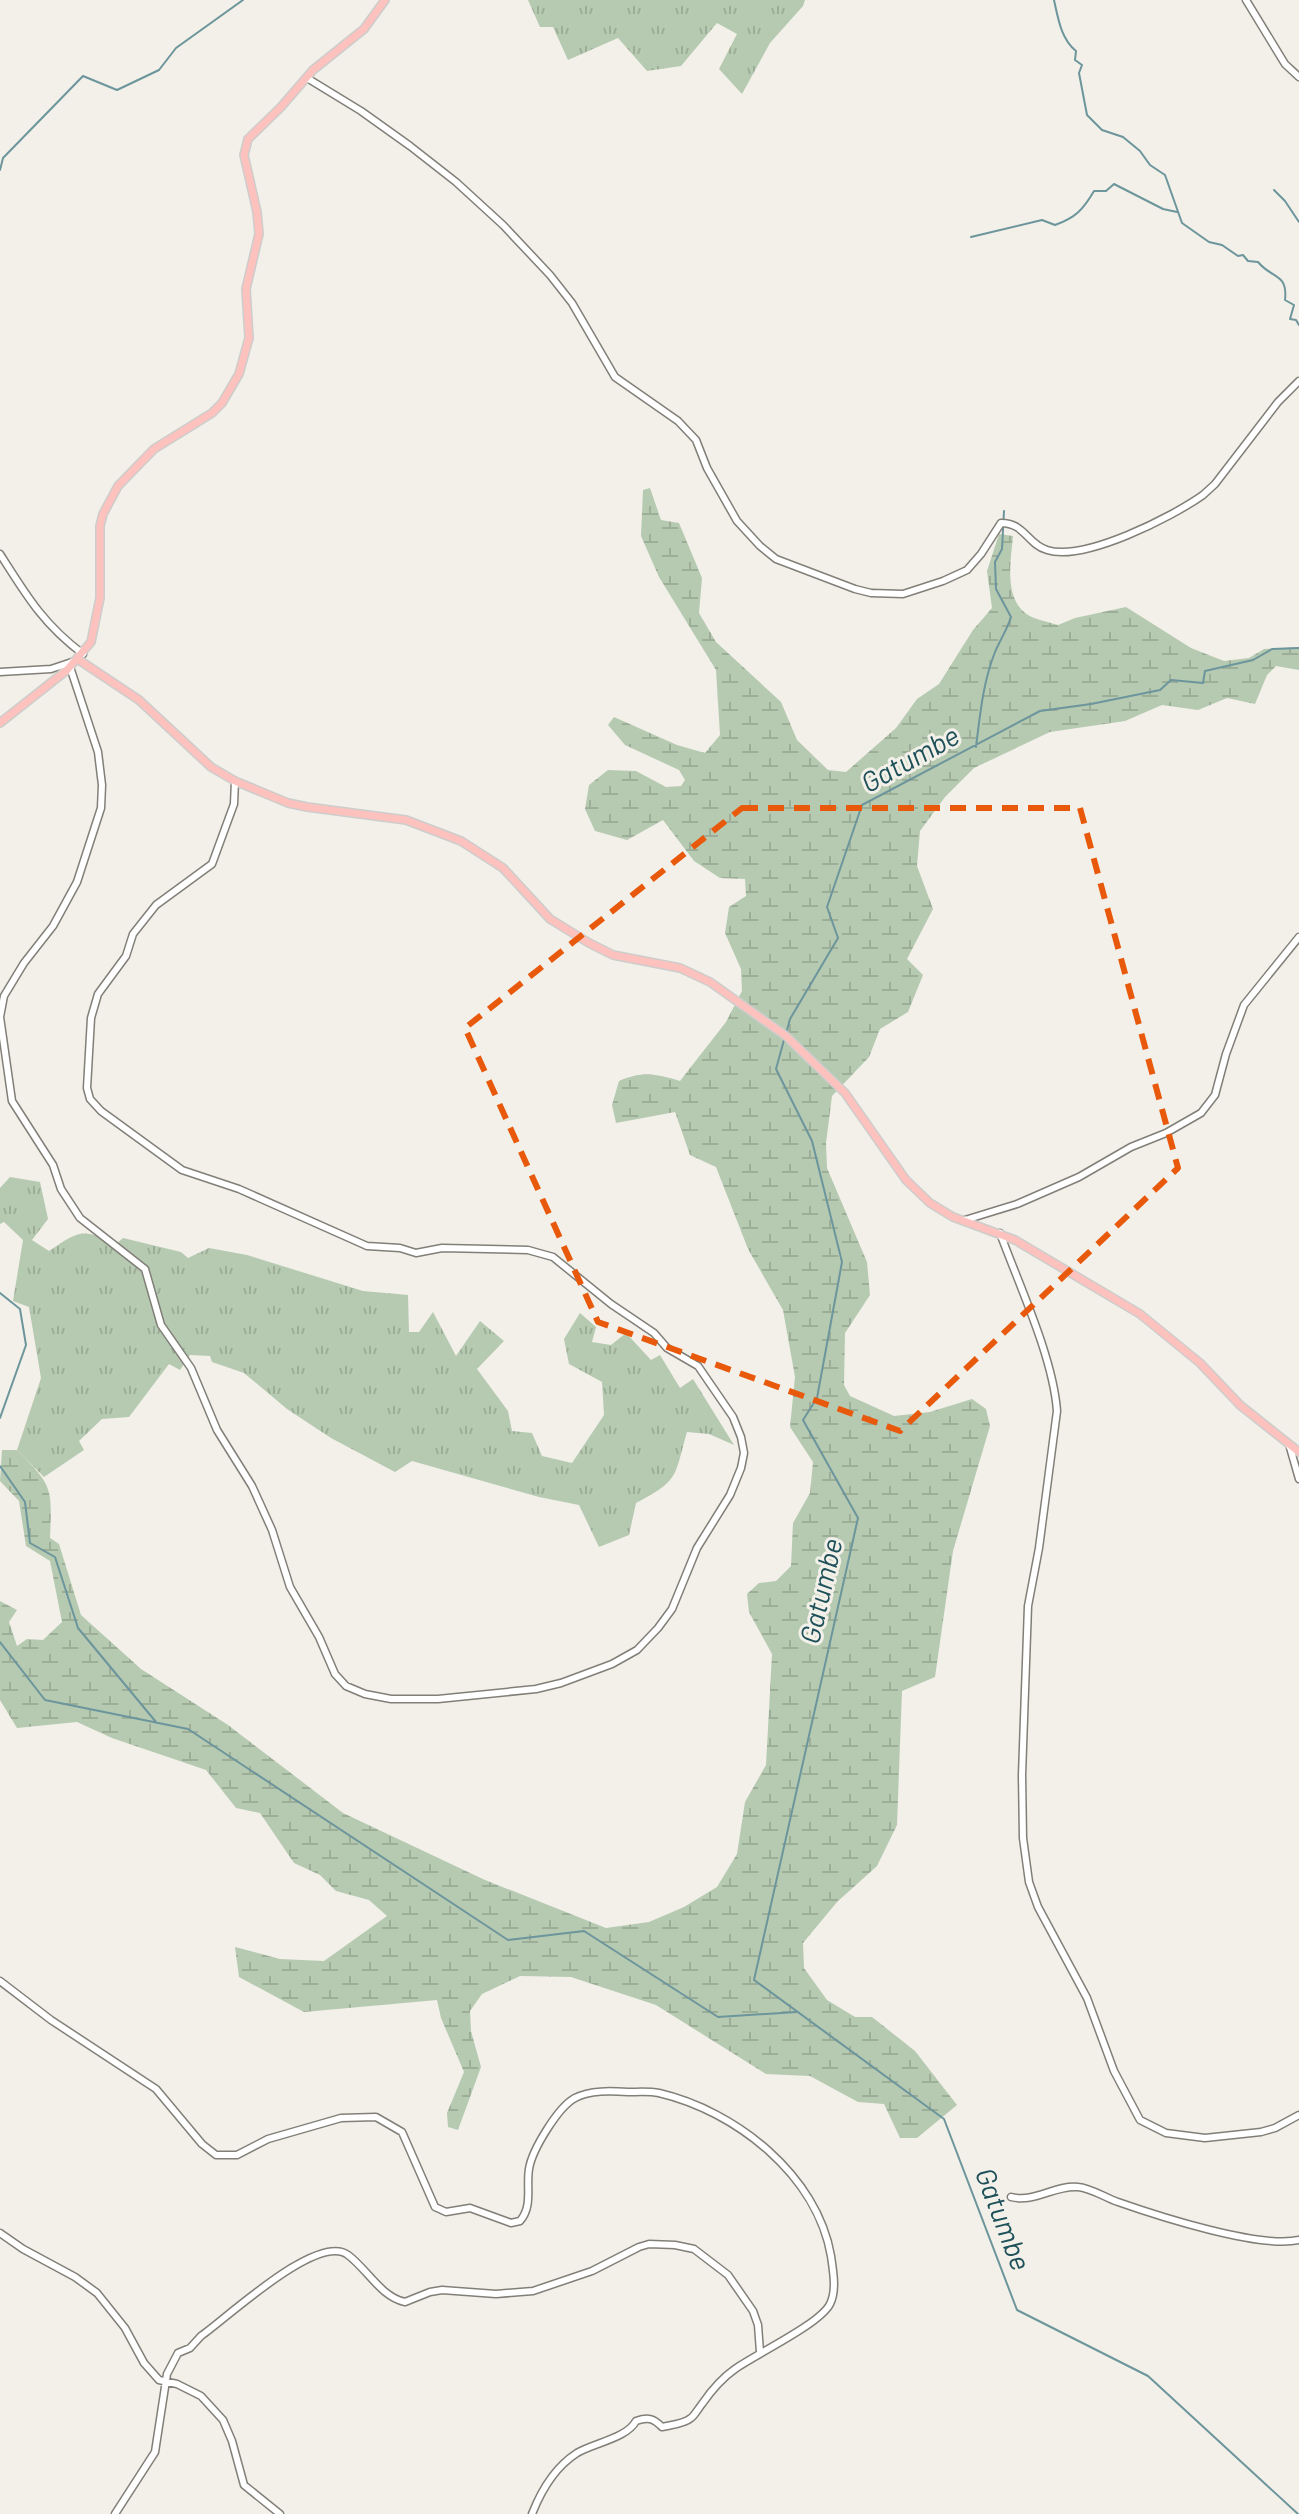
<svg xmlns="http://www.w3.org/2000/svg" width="1299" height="2514" font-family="Barlow,sans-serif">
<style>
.grass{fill:url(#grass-tufts)}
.wetland{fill:url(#wetland-marsh)}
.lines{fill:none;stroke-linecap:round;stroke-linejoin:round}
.stream{stroke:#6c959c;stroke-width:2}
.minor-casing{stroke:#817f78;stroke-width:9}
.major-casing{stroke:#cdcdcc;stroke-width:10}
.minor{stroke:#fff;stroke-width:6}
.major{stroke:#fdc1be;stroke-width:7}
.marked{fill:none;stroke:#e8590c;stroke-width:6;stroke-dasharray:16 10;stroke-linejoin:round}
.labels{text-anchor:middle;stroke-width:6;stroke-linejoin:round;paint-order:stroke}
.water-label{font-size:28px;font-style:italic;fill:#1d5059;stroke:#f2f0e8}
</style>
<defs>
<pattern id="grass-tufts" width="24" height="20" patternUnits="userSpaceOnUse" patternTransform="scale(2)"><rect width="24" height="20" fill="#b6cab2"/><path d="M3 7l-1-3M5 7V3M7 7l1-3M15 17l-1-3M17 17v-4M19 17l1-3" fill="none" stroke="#9cad98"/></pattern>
<pattern id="wetland-marsh" width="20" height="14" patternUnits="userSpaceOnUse" patternTransform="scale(2)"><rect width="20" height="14" fill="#b6cab2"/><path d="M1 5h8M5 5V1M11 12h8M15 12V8" fill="none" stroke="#9cad98"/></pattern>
</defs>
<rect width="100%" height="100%" fill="#f2f0e8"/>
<path class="grass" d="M 528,0 L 805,0 L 803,6 L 770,43 L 742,94 L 719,69 L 737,34 L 717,23 L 681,66 L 647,71 L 618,38 L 568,60 L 553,27 L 540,27 Z
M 10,1177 L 40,1182 L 48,1219 L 32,1240 L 49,1251 C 80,1230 83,1228 116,1244 L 123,1238 L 181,1252 L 188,1258 L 209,1248 L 247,1255 L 363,1291 L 408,1295 L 409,1332 L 419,1332 L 433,1312 L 456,1356 L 480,1321 L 504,1341 L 477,1369 L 508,1411 L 512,1431 L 532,1433 L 542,1456 L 572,1463 L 604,1415 L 602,1382 L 569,1364 L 564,1339 L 580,1313 L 596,1327 L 592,1342 L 611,1345 L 626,1333 L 651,1360 L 660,1355 L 680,1388 L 693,1379 L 734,1445 L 709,1434 L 687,1432 C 674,1477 680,1480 636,1503 L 629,1535 L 599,1547 L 579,1505 L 539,1497 L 412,1461 L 395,1472 L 331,1438 L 287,1409 L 244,1373 L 212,1362 L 210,1356 L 190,1355 L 180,1370 L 169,1364 L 129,1417 L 102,1419 L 79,1441 L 84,1450 L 44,1477 L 17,1450 L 41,1378 L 29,1307 L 13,1301 L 23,1240 L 4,1222 L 0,1224 L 0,1188 Z"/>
<path class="wetland" d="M 650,488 L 661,520 L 679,523 L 702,578 L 699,613 L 716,642 L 781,702 L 797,740 L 828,770 L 846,772 L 896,728 L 917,699 L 939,684 L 973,630 L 992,608 L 987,571 L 999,534 L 1013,536 C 1011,560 1003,599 1028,615 C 1036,620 1049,622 1058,625 L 1075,618 L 1126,607 L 1191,648 L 1224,661 L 1249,658 L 1264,649 L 1299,647 L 1299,670 L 1276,666 L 1267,675 L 1255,704 L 1227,698 L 1198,710 L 1162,705 L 1125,721 L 1050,732 L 974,768 L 945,797 L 920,831 L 917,866 L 933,909 L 907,959 L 923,975 L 908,1012 L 880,1029 L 869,1057 L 832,1096 L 826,1143 L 827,1168 L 867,1262 L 870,1295 L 845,1333 L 844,1385 L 850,1396 L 894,1416 L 930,1412 L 972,1399 L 986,1409 L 990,1426 L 953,1551 L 935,1677 L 902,1691 L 897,1825 L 877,1866 L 837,1902 L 803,1943 L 804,1968 L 827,2000 L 855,2017 L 872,2017 L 915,2051 L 957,2105 L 917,2138 L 900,2138 L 884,2104 L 858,2102 L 810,2076 L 766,2074 L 656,2005 L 571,1977 L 520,1976 L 482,1994 L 470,2011 L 471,2031 L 481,2067 L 458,2130 L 448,2127 L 447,2113 L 464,2072 L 441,2018 L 437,2000 L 304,2012 L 239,1977 L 235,1947 L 280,1959 L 324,1961 L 387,1916 L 369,1900 L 336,1891 L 320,1875 L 294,1863 L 260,1813 L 236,1808 L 206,1770 L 112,1738 L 77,1722 L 17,1728 L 0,1700 L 0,1601 L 17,1610 L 9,1622 L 17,1646 L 27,1639 L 43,1640 L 62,1622 L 50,1561 L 26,1546 L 19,1501 L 0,1481 L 2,1450 L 17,1450 C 53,1486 52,1488 50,1538 L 59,1544 L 81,1615 L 141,1669 L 228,1725 L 343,1813 L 485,1880 L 606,1928 L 649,1922 L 684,1907 L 717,1887 L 737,1854 L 745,1802 L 766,1765 L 772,1654 L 749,1612 L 747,1594 L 759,1583 L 776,1581 L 791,1566 L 793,1523 L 810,1493 L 813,1462 L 790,1427 L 795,1377 L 783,1310 L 748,1249 L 716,1167 L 690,1155 L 675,1112 L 616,1123 L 612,1105 L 619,1081 C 642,1071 656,1074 680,1081 L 726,1022 L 742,991 L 741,969 L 725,933 L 729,907 L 746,896 L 745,879 L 720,878 L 694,861 L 663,820 L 627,840 L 595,831 L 585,809 L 589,785 L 608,770 L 636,771 L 666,787 L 681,786 L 685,780 L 679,770 L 625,745 L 608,725 L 614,717 L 677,745 L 705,753 L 720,735 L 716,670 L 659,577 L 641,536 L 643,490 Z"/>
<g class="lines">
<path class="stream" d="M 1054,0 C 1058,18 1061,39 1076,51 L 1075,60 L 1082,65 L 1079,73 L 1087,115 L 1102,130 L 1123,137 L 1140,151 L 1150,165 L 1165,175 L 1182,223 L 1209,242 L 1222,245 L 1238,256 L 1243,255 L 1248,261 L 1258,262 C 1272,279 1288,273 1285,300 L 1294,305 L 1290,319 L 1296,320 L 1299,325
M 0,170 L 3,158 L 83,76 L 117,90 L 159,70 L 176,48 L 243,0
M 1274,190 L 1285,201 L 1299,222
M 971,237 L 1042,220 L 1055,225 C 1075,218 1083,210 1094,191 L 1106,191 L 1114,184 L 1163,209 L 1177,212
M 976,747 C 980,715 983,682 995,652 C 1000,640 1007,630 1011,617 L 996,589 L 995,562 L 1002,549 L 1004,511
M 786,1034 L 790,1019 L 838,938 L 827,907 L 862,805 L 1040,711 L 1091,704 L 1160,690 L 1171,680 L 1203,683 L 1205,671 L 1253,660 L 1272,649 L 1299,648
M 784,1040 L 776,1069 L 812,1141 L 842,1262 L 817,1398 L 803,1420 L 858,1518 L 754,1980 L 944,2119 L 1017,2310 L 1148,2376 L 1298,2514
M 0,1293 L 20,1309 L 26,1345 L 0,1418
M 0,1466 L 25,1502 L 30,1543 L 55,1557 L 78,1628 L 156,1722
M 0,1642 L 45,1700 L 188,1729 L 508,1940 L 584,1931 L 718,2017 L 797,2012"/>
<defs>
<path id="minor" d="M 1246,0 L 1285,64 L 1299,77
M 307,78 L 361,111 L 410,146 L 456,182 L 503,225 L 550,275 L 572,303 L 615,377 L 678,421 L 696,440 L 707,468 L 737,521 L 760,546 L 776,559 L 855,589 L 871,593 L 903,594 L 943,581 L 967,570 L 981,554 L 1001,523 C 1025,523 1027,544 1047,550 C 1084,562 1172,517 1203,495 L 1215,484 L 1278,402 L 1299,381
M 0,554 C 26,595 43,624 83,654
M 70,667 L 98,752 L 102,785 L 101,808 L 77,882 L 53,926 L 24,963 L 4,996 L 0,1017 L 12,1101 L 53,1165 L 61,1189 L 80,1218 L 145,1269 L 161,1325 L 191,1368 L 217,1430 L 252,1486 L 272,1530 L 290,1587 L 319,1637 L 335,1674 L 346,1686 L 365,1694 L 391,1699 L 438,1699 L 536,1689 L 561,1683 L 612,1664 L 637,1650 L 658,1628 L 672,1609 L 697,1548 L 730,1495 L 741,1468 L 744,1453 L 741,1437 L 733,1417 L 698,1366 L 667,1348 L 654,1333 L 611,1304 L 553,1257 L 528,1250 L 442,1248 L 416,1253 L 400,1248 L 367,1246 L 239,1189 L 182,1170 L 101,1111 L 90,1099 L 87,1088 L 91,1018 L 98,994 L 126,956 L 133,934 L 156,905 L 212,864 L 234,804 L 235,781
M 0,672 L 51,669 L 75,661
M 965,1220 L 1017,1204 L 1079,1177 L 1131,1147 L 1166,1133 L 1201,1113 L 1215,1095 L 1226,1054 L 1244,1005 L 1299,937
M 1000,1233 C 1019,1285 1053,1357 1057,1411 L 1039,1548 L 1028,1606 L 1022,1775 L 1023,1838 L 1029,1882 L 1038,1907 L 1087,1998 L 1114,2071 L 1140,2120 L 1166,2133 L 1205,2138 L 1261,2132 L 1275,2128 L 1299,2115
M 1289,1444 L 1299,1479
M 0,1981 L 51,2020 L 156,2089 L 202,2144 L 216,2155 L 237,2155 L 268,2139 L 341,2118 L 376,2117 L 402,2132 L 435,2207 L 446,2212 L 470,2208 L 511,2223 L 520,2221 C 533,2206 526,2187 529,2169 C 532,2150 558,2107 575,2098 C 590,2090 611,2091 628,2092 C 638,2092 649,2091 659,2093 C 736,2111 817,2175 831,2256 C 833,2271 837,2290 830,2304 C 820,2324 756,2354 735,2369 C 722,2378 711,2391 702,2404 C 698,2409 695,2415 691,2418 C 684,2424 671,2425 662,2427 C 653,2418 648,2417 636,2421 C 627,2438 594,2443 577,2453 C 555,2467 541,2491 532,2514
M 1011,2197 C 1035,2203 1054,2185 1078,2187 C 1091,2188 1106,2198 1118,2202 C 1158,2216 1260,2249 1299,2240
M 0,2233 L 23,2249 L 75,2277 L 97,2293 L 125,2328 L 144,2363 L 159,2380 L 177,2384 L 201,2396 L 223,2420 L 232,2441 L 244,2485 L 280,2514
M 115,2514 L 155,2452 L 167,2374 L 178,2353 L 190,2348 L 201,2336 C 227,2318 318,2232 348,2255 C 367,2269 381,2297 405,2302 L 430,2292 L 442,2290 L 496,2294 L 533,2291 L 592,2271 L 639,2247 L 649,2244 L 675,2245 L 694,2249 L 728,2275 L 753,2311 L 758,2325 L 760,2352"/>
<path id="major" d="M 79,660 L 139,700 L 211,767 L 235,781 L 288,803 L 307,807 L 406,820 L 461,841 L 503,868 L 550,919 L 589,943 L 613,955 L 680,968 L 710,982 L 786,1036 L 845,1093 L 906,1180 L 930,1203 L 953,1217 L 1015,1240 L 1140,1314 L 1200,1363 L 1240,1405 L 1299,1452
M 0,723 L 67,670 L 91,642 L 100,598 L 100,526 L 103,514 L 118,486 L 154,449 L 212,413 L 222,403 L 239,374 L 249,338 L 246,289 L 259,234 L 257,212 L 244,155 L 248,139 L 281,107 L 313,70 L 364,29 L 385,0"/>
</defs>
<use href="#minor" class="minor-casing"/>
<use href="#major" class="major-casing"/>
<use href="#minor" class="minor"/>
<use href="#major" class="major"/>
</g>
<path class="marked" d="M 742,808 L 1080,808 L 1178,1168 L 900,1431 L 598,1322 L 465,1028 Z"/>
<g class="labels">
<g class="water-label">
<text transform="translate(910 759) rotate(-29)" y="10">Gatumbe</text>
<text transform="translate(821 1591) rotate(-77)" y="10">Gatumbe</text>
<text transform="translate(1003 2219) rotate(69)" y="10">Gatumbe</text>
</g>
</g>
</svg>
